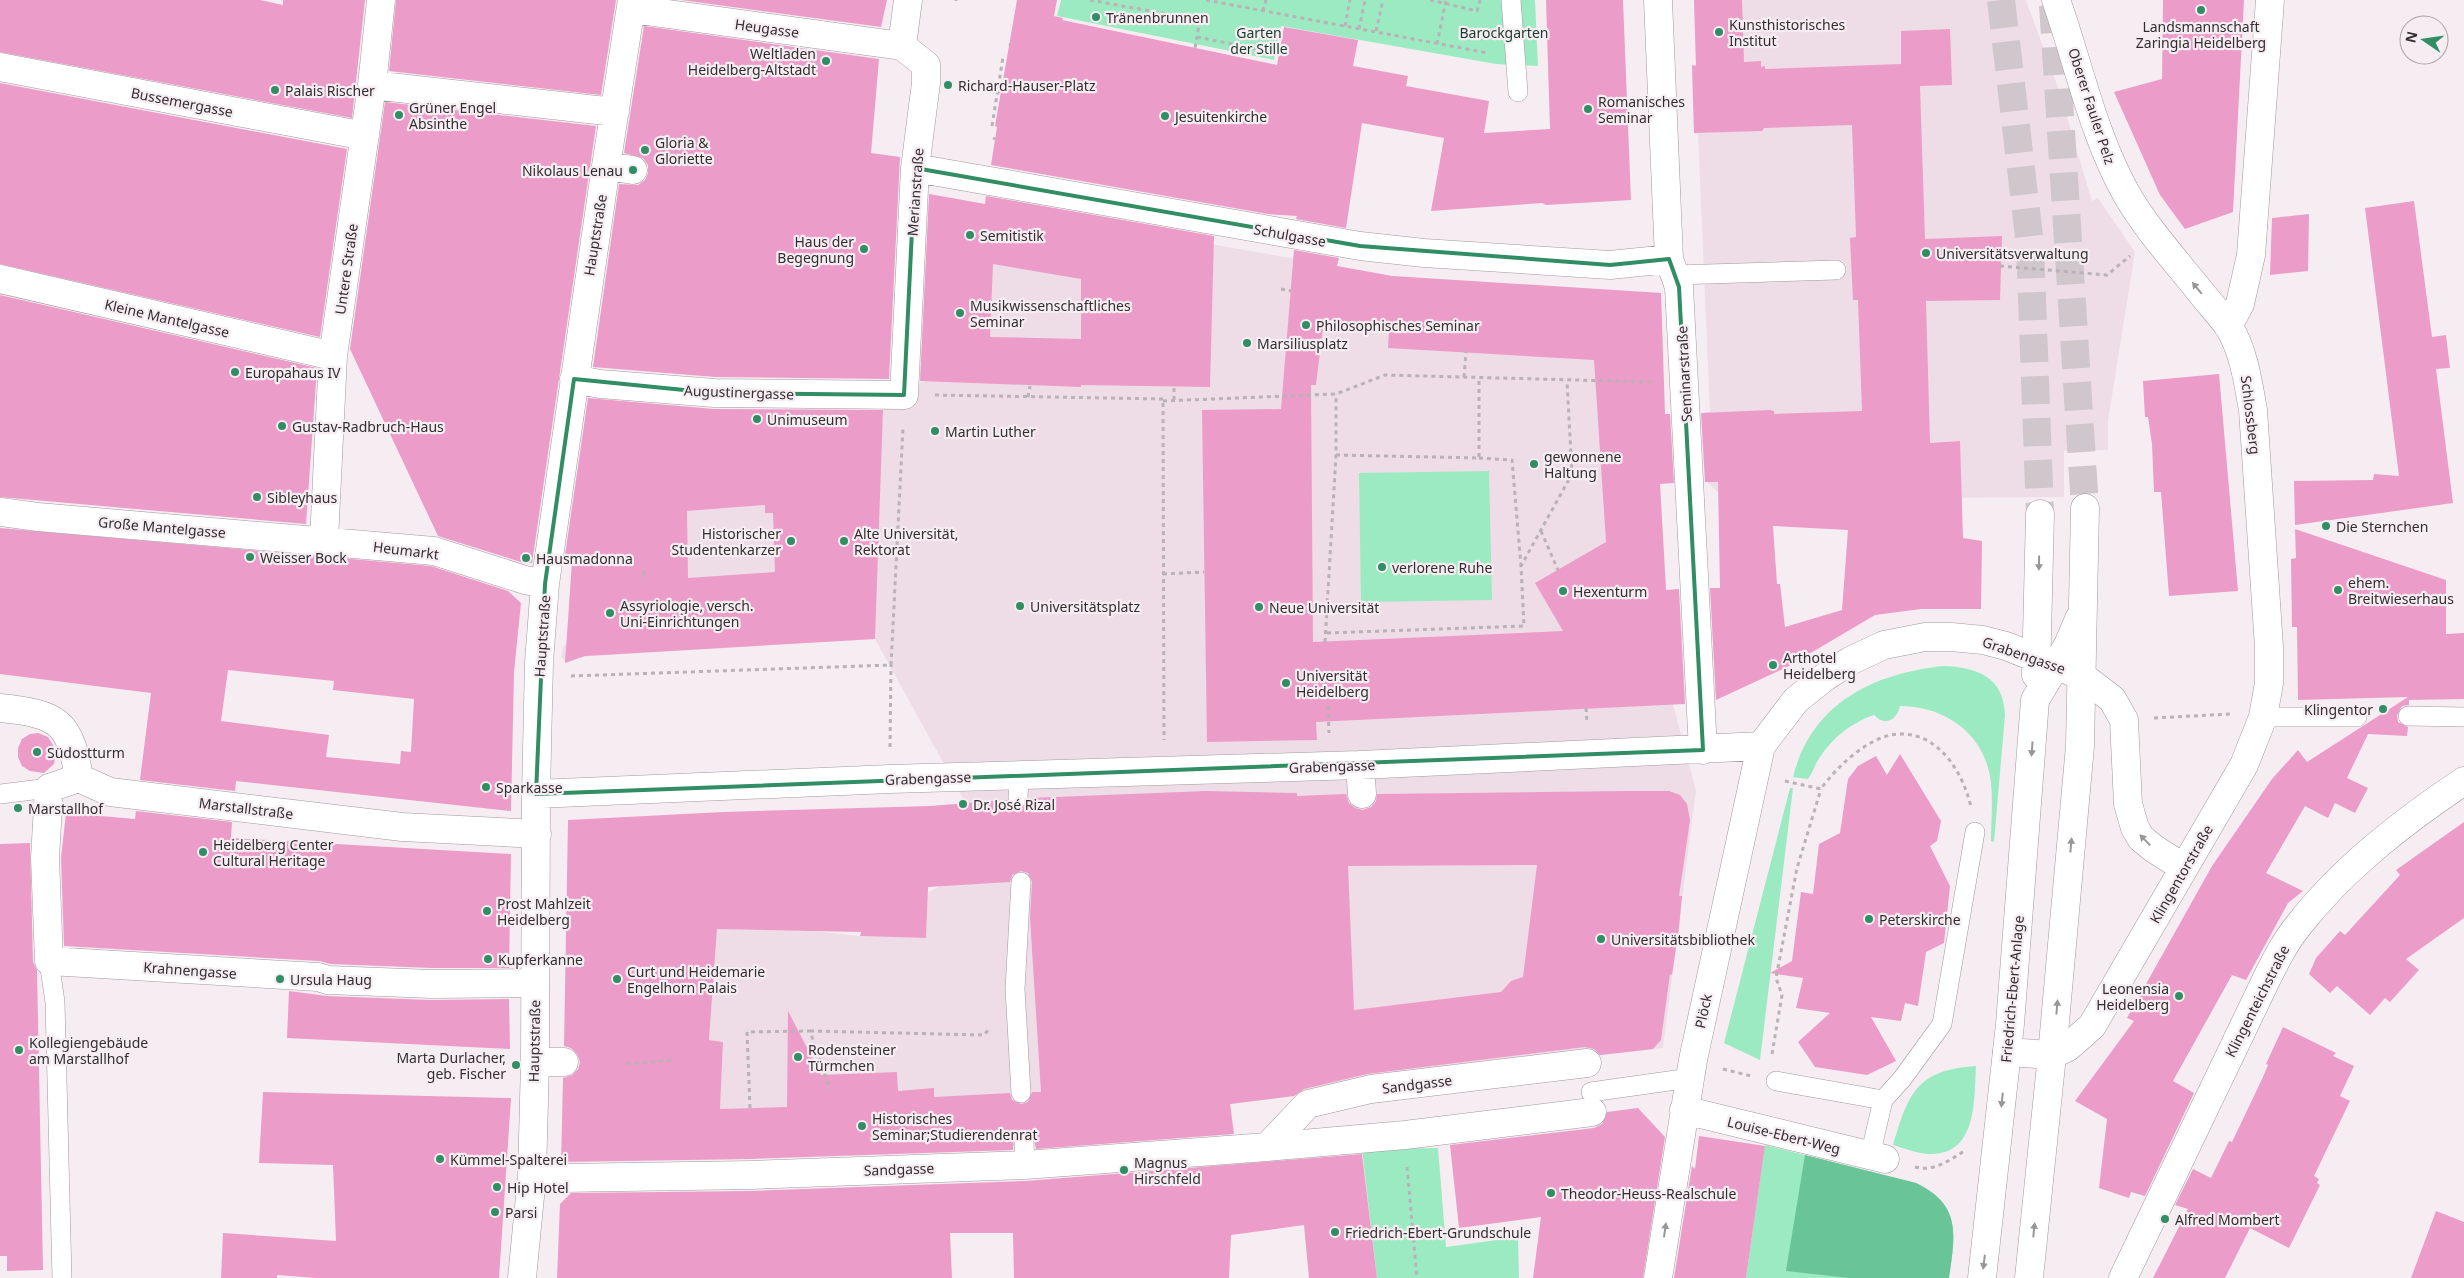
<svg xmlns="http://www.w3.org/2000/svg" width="2464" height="1278" font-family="'Noto Sans',sans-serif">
	<rect width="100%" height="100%" fill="#f6edf2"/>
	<path fill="#eedde6" d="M1694 0H2026L2060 93 2092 201 2098 198 2135 252 2108 421V450L2064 451V497L1928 498 1718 492 1707 482 1704 413 1710 412 1698 134H1694L1692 65H1696Z
		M933 195 1392 276 1661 293 1663 364 1655 401 1673 704 1696 790 1663 1048 1323 1089 1309 1094 1231 1104 1232 1116 1045 1141 901 1148 720 1109 723 1042 709 1040 717 929 813 931 860 936 926 938 927 893 949 881 966 804 875 639 577 657 576 659 567 662 561 657 563 647 687 511 743 507 813 414 883 417V395L925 381Z"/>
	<path fill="#9ceac1" d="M1061 0H1535L1538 66 1496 64 1281 26 1274 60 1057 16Z
		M1489 471 1492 600 1361 602 1359 473Z
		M1943 666C1977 667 2004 677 2005 715L1994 842 1991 841C1991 822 1993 802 1991 783 1986 735 1946 706 1900 706 1897 720 1885 727 1874 715 1850 723 1830 740 1817 762 1814 767 1812 774 1808 779L1793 777C1812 703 1872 674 1943 666Z
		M1790 788H1793L1760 1060 1724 1043Z
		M1976 1066C1974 1098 1978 1155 1930 1154 1918 1154 1904 1148 1893 1145 1909 1092 1917 1070 1976 1066Z
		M1765 1145 1916 1183C1962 1205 1955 1235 1949 1278H1746Z
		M1438 1148 1446 1247 1518 1237 1519 1278H1377L1362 1149Z"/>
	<path fill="#69c497" d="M1805 1155 1916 1183C1962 1205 1955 1235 1949 1278H1849L1786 1271Z"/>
	<path fill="#ec9cc9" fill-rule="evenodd" d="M0 0H260L283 5V0H365L352 118 0 52Z
		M396 0H616L601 95 389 71Z
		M681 0H887L881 27Z
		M1017 0H1057L1054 16 1063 18 1062 20 1277 65 1284 27 1358 40 1353 66 1408 76 1406 86 1489 101 1484 133 1550 129 1546 0H1623L1631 200 1546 205 1542 203 1431 211 1444 138 1362 123 1346 228 1296 219 1297 216 1268 214 991 165 997 127 995 126Z
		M1694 0H1742L1744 62 1761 61V67L1765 66V69L1901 64V31L1950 29 1952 85 1920 86 1925 239 2002 236 2000 300 1926 301 1930 443 1960 441 1963 538 1982 541 1981 609H1921L1875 615 1787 667 1716 700 1710 588H1720L1718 482H1705L1701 413 1770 410 1774 411V414L1862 411 1858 300H1853L1850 238 1856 237 1852 125 1764 128 1762 131 1694 133 1692 65 1696 66ZM1773 526 1848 530 1842 610 1785 627 1780 584H1777Z
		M2163 0H2244L2233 212 2185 229 2160 195 2114 92 2162 79Z
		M644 26 879 59 871 153 900 157 889 379 715 377 593 367 619 184 638 185 645 180 648 173V165L643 158 624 153Z
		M0 83 347 149 320 337 0 264Z
		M385 102 596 126 532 563H524L438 536 350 349Z
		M929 194 985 204 986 196 1214 236 1210 387 1081 385V387L920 381ZM993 264 1081 279V339L990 337Z
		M2414 201 2432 337 2446 335 2450 368 2436 369 2453 503 2295 525 2294 481 2373 480 2374 474 2399 476 2365 208Z
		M2309 214 2308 271 2270 275 2272 218Z
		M1294 250 1339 258 1337 266 1392 276 1661 293 1665 414H1670L1674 483 1660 484 1666 590 1679 589 1685 704 1316 722 1317 740 1207 742 1202 410 1281 409ZM1324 319 1389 331 1388 348 1594 360 1606 542 1535 583 1563 631 1313 642 1311 385H1316Z
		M0 295 317 368 306 524 0 497Z
		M2219 374 2238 591 2169 596 2161 492H2154L2152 444 2148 417H2145L2143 381Z
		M588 398 714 409 883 410 875 639 585 656 565 663 572 562H564ZM765 505V513H773L775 572 688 578 687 511Z
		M0 528 431 566 508 591 521 603 514 672 511 811 236 781 235 791 140 780 151 693 0 674ZM228 670 334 681 333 690 414 699 411 752 401 751 400 764 326 757 329 735 221 721Z
		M2295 529 2446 580V634L2464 633V699L2409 700V705L2402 706 2397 715 2398 722 2408 727 2407 736 2368 734 2347 778 2368 788 2355 813 2335 803 2328 818 2305 806 2266 873 2303 891 2288 903 2246 980 2232 975 2173 1081 2194 1093 2145 1196 2131 1192 2129 1198 2099 1188 2107 1119 2075 1101 2134 1021 2127 1018 2212 866 2272 779 2298 750 2307 762 2408 697 2298 700 2297 627H2292L2291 559 2296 558Z
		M38 733 48 737 56 750 54 764 44 773 30 771 22 766 18 757V748L22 739 30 734Z
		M1900 754 1941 821 1937 841 1930 846 1950 886 1944 943 1926 952 1918 1006 1905 1003 1901 1021 1871 1017 1896 1061 1867 1075 1815 1067 1798 1042 1830 1013 1796 1008 1803 978 1770 973 1792 961 1801 892 1813 894 1819 844 1840 833 1848 779 1858 766 1876 756 1887 775Z
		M1206 791 1297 793V796L1346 794 1349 803 1355 808 1363 810 1371 807 1376 801 1377 794 1624 791H1669L1680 795 1687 804 1690 820 1679 896H1682L1679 928 1672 975 1670 974 1661 1040 1653 1049 1600 1055 1594 1049 1585 1047 1367 1074 1304 1089 1294 1096 1230 1104 1234 1134 1036 1149 1033 1136 1024 1131 1014 1136 1013 1150 751 1159 561 1162 563 1078 572 1075 578 1069 580 1062 577 1054 571 1048 564 1046 568 820 723 812 930 806 1007 800 1012 807 1018 809 1027 804 1029 798ZM1537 865 1523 977 1511 981 1501 992 1354 1010 1348 866ZM1021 871 1028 873 1032 882 1030 918 1041 1092H1032L1028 1102 1021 1104 1012 1100 1010 1093 934 1097V1088L898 1091 897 1072 821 1075 788 1011 787 1107 720 1109 723 1042 709 1040 717 929 861 932 860 936 926 938 928 887 1010 882 1012 875Z
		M136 811 232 822 231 838 511 854 509 968H432L331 964 319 961 64 946 61 858 66 813 135 819Z
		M2464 822V918L2406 959 2419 970 2390 1002 2385 998 2370 1015 2337 986 2330 993 2309 974 2316 958 2340 931 2345 935 2400 875 2396 870Z
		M30 843 33 962 37 970 43 1270 7 1271V1256H0V844Z
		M289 991 327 996 431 1000 509 999 510 1049 287 1038Z
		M2283 1027 2336 1053 2333 1056 2354 1066 2340 1096 2350 1101 2314 1176 2319 1179 2317 1183 2320 1185 2289 1248 2250 1228 2225 1278H2153L2188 1209 2175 1205 2193 1169 2211 1178 2229 1141 2232 1142 2263 1077 2268 1065 2266 1064Z
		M263 1092 511 1098 499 1278H316L277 1275V1278H221L223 1233 336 1241 333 1165 259 1163Z
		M1638 1108 1665 1137 1643 1278H1533L1541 1217 1459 1228 1450 1145 1594 1128 1602 1124 1607 1112Z
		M1699 1136 1765 1146 1746 1278H1674L1692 1166 1695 1169Z
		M1362 1154 1377 1278H1309L1304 1225 1231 1235 1229 1278H1014L1013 1233H950L952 1278H557L560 1204 571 1193 751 1191 1026 1181Z
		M2436 1211 2464 1222V1278H2411Z"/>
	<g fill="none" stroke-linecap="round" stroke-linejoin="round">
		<path stroke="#cfc7cb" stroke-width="28" stroke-dasharray="28 14" stroke-linecap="butt" d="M2001 0 2030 245 2040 514"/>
		<path stroke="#cfc7cb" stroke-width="28" stroke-dasharray="28 14" stroke-linecap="butt" d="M2053 5 2085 508"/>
		<g stroke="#a0989c" stroke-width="20">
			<path id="lane" d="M1511 0 1518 92
				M1676 275 1836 270
				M2408 716 2464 717
				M2263 717H2357
				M0 794 49 788
				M1018 798 1019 775
				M1021 882 1015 989 1021 1093
				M49 961 55 1002 62 1278
				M1776 1081 1883 1100
				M1591 1092 1690 1078
				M1024 1142 1025 1165
				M1870 1156 1883 1100 1902 1079 1942 1024 1975 832"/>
		</g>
		<g stroke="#a0989c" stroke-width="29">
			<path id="street" d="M1658 0 1669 259 1679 287 1703 750
				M631 9 902 46
				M0 67 365 136
				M372 85 615 112
				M606 166 633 170
				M915 168 1360 246 1424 253 1610 265 1669 259
				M0 279 333 356
				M2228 326 2240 304 2251 255 2270 0
				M574 379 600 384 714 393 904 395 915 168 926 83V65L902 46 908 0
				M0 512 38 517 434 551 525 580 545 584
				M324 540 333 356 372 85 381 0
				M2036 675 2040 514
				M0 708C57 714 70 720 79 778L110 792 402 827 537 834
				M1360 765 1362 794
				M79 778 49 788 45 858 49 961 318 977 328 980 432 984 535 983
				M536 794 890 779 1360 765 1761 746
				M2007 1052 2052 1055 2068 1047 2092 1026 2244 765 2263 717 2269 683V647L2253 410C2248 382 2244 352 2229 327 2221 316 2211 305 2203 295 2177 262 2148 231 2127 195 2093 135 2079 65 2056 0
				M535 1062H564
				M1587 1063 1371 1089 1308 1104 1267 1147 1405 1135 1592 1112
				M1684 1110 1885 1159
				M532 1176 561 1178 751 1175 1025 1165 1267 1147
				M522 1278 532 1176 535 1062 536 794 539 662 545 584 606 166 632 0
				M1658 1278 1693 1060 1761 746 1796 700 1825 677 1850 661 1884 645 1925 637H1951L1983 640 2006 646 2082 676 2112 699 2124 720 2128 804 2135 828 2141 838 2153 848 2184 868"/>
		</g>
		<g stroke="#a0989c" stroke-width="29">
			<path id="secondary" d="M1982 1278 2010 1024 2035 700 2068 645 2079 619
				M2029 1278 2052 1055 2080 746 2085 508
				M2123 1278 2267 978C2276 960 2285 942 2298 926 2343 868 2404 821 2464 781"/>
		</g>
		<path stroke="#b9b2b6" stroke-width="3" stroke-dasharray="4 4" stroke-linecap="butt" d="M1090 0 1200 20 1195 48
			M1206 0 1488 53
			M1430 0 1477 11 1480 0
			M956 1V0
			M1263 11 1266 0
			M1345 26 1350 0
			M1359 29 1365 0
			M1376 31 1383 0
			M1197 37 1277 53
			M1009 44 1011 45
			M1437 44 1446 0
			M990 90 1000 92
			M992 126 1003 57
			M993 138 995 139
			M2000 266 2107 275 2130 256
			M1281 289 1291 291
			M1464 377 1466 351
			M935 395 1163 399 1164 740
			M1028 397 1030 386
			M1174 400V386
			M1163 401 1336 394 1385 375 1653 382
			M1336 455 1479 458V377
			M1479 458 1512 460 1521 566
			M1541 531 1558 570
			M644 571 645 580
			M1163 574 1204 572
			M1327 633 1524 626 1521 566 1572 474 1567 381
			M1325 642 1336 455V394
			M571 676 891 665 903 427
			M1328 706 1329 733
			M1586 708 1587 723
			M2154 718 2230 714
			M890 747 891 665
			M1785 781 1821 789C1836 767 1872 733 1901 734 1940 734 1963 773 1971 807
			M1673 935 1687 937
			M810 1031 984 1035 989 1029
			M1772 1054 1782 995 1776 978 1797 868 1821 789
			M627 1064 675 1060
			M1723 1069 1751 1076
			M750 1108 747 1032 810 1031 830 1089
			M1407 1167 1417 1278
			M1915 1167C1933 1172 1949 1161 1964 1151"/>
		<use href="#lane" stroke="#fff" stroke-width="19"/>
		<use href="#street" stroke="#fff" stroke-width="28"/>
		<use href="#secondary" stroke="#fff" stroke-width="28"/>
	</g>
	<defs><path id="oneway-solid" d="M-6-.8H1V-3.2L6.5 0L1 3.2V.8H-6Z" transform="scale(1.25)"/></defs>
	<g fill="#989698">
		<use href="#oneway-solid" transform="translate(2197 288) rotate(-129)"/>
		<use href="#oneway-solid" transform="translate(2039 563) rotate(91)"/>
		<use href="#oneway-solid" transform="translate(2032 749) rotate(94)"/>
		<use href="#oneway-solid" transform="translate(2145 840) rotate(-134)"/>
		<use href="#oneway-solid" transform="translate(2071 845) rotate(-85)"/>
		<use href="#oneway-solid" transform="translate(2057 1007) rotate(-85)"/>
		<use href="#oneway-solid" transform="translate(2002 1100) rotate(96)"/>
		<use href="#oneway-solid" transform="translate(1665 1230) rotate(-82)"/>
		<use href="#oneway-solid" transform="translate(2034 1230) rotate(-84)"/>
		<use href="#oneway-solid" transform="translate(1984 1262) rotate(97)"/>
	</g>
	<path fill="none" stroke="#318d64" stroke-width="4" stroke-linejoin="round" d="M915 168 1360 246 1610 265 1669 259 1679 287 1703 750 536 794 545 584 574 379 714 393 904 395Z"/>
	<g fill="#318d64" stroke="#f6edf2" stroke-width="2">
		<circle cx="2201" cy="10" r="5"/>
		<circle cx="1096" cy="17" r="5"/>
		<circle cx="1719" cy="32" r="5"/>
		<circle cx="826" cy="61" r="5"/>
		<circle cx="948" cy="85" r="5"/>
		<circle cx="275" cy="90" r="5"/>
		<circle cx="1588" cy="109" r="5"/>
		<circle cx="399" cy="115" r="5"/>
		<circle cx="1165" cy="116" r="5"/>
		<circle cx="645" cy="150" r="5"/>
		<circle cx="633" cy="170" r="5"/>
		<circle cx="970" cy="235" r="5"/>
		<circle cx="864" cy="249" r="5"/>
		<circle cx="1926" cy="253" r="5"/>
		<circle cx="960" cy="313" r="5"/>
		<circle cx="1306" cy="325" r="5"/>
		<circle cx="1247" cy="343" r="5"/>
		<circle cx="235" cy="372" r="5"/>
		<circle cx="757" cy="419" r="5"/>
		<circle cx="282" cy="426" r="5"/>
		<circle cx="935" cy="431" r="5"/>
		<circle cx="1534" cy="464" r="5"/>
		<circle cx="257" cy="497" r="5"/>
		<circle cx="2326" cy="526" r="5"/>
		<circle cx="791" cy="541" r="5"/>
		<circle cx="844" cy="541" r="5"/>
		<circle cx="250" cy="557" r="5"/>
		<circle cx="526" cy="558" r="5"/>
		<circle cx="1382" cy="567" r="5"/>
		<circle cx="2338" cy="590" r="5"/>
		<circle cx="1563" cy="591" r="5"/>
		<circle cx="1020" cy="606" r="5"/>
		<circle cx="1259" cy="607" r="5"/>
		<circle cx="610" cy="613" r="5"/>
		<circle cx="1773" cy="665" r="5"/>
		<circle cx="1286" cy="683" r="5"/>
		<circle cx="2383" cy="709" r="5"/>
		<circle cx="37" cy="752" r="5"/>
		<circle cx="486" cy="787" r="5"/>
		<circle cx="963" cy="804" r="5"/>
		<circle cx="18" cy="808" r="5"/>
		<circle cx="203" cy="852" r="5"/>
		<circle cx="487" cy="911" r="5"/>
		<circle cx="1869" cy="919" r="5"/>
		<circle cx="1601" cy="939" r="5"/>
		<circle cx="488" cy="959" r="5"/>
		<circle cx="280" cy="979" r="5"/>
		<circle cx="617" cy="979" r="5"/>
		<circle cx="2179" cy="996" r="5"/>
		<circle cx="19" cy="1050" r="5"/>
		<circle cx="798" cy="1057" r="5"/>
		<circle cx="516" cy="1065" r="5"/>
		<circle cx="862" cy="1126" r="5"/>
		<circle cx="440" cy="1159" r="5"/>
		<circle cx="1124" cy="1170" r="5"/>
		<circle cx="497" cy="1187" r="5"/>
		<circle cx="1551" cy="1193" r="5"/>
		<circle cx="495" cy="1212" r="5"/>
		<circle cx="2165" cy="1219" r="5"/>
		<circle cx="1335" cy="1232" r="5"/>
	</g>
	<g text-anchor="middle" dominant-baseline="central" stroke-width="4.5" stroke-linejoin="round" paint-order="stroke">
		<g font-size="14" fill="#322e30" stroke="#f6edf2" text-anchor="start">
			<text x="1106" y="17">Tränenbrunnen</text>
			<text x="1729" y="24">Kunsthistorisches<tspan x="1729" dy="16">Institut</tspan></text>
			<text x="2201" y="26" text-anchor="middle">Landsmannschaft<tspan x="2201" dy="16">Zaringia Heidelberg</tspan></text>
			<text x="816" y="53" text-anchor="end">Weltladen<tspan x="816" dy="16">Heidelberg-Altstadt</tspan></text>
			<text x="958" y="85">Richard-Hauser-Platz</text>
			<text x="285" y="90">Palais Rischer</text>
			<text x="1598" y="101">Romanisches<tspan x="1598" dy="16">Seminar</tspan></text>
			<text x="409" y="107">Grüner Engel<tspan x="409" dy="16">Absinthe</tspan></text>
			<text x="1175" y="116">Jesuitenkirche</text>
			<text x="655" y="142">Gloria &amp;<tspan x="655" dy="16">Gloriette</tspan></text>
			<text x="623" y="170" text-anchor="end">Nikolaus Lenau</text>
			<text x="980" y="235">Semitistik</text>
			<text x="854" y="241" text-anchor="end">Haus der<tspan x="854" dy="16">Begegnung</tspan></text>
			<text x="1936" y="253">Universitätsverwaltung</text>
			<text x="970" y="305">Musikwissenschaftliches<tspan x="970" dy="16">Seminar</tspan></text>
			<text x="1316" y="325">Philosophisches Seminar</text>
			<text x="1257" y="343">Marsiliusplatz</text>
			<text x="245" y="372">Europahaus IV</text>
			<text x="767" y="419">Unimuseum</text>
			<text x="292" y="426">Gustav-Radbruch-Haus</text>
			<text x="945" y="431">Martin Luther</text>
			<text x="1544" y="456">gewonnene<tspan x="1544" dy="16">Haltung</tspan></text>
			<text x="267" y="497">Sibleyhaus</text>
			<text x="2336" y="526">Die Sternchen</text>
			<text x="781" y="533" text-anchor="end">Historischer<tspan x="781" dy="16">Studentenkarzer</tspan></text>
			<text x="854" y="533">Alte Universität,<tspan x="854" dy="16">Rektorat</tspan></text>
			<text x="260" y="557">Weisser Bock</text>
			<text x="536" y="558">Hausmadonna</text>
			<text x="1392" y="567">verlorene Ruhe</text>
			<text x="2348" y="582">ehem.<tspan x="2348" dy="16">Breitwieserhaus</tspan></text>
			<text x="1573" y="591">Hexenturm</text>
			<text x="620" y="605">Assyriologie, versch.<tspan x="620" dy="16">Uni-Einrichtungen</tspan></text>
			<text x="1030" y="606">Universitätsplatz</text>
			<text x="1269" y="607">Neue Universität</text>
			<text x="1783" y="657">Arthotel<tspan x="1783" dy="16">Heidelberg</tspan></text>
			<text x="1296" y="675">Universität<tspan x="1296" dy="16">Heidelberg</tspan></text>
			<text x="2373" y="709" text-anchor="end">Klingentor</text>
			<text x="47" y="752">Südostturm</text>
			<text x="496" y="787">Sparkasse</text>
			<text x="973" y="804">Dr. José Rizal</text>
			<text x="28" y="808">Marstallhof</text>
			<text x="213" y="844">Heidelberg Center<tspan x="213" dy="16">Cultural Heritage</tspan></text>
			<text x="497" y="903">Prost Mahlzeit<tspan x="497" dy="16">Heidelberg</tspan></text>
			<text x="1879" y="919">Peterskirche</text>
			<text x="1611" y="939">Universitätsbibliothek</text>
			<text x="498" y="959">Kupferkanne</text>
			<text x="627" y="971">Curt und Heidemarie<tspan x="627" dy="16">Engelhorn Palais</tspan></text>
			<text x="290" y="979">Ursula Haug</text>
			<text x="2169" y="988" text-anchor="end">Leonensia<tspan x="2169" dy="16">Heidelberg</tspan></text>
			<text x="29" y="1042">Kollegiengebäude<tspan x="29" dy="16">am Marstallhof</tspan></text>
			<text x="808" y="1049">Rodensteiner<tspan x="808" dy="16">Türmchen</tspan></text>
			<text x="506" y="1057" text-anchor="end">Marta Durlacher,<tspan x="506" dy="16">geb. Fischer</tspan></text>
			<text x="872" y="1118">Historisches<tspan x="872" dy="16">Seminar;Studierendenrat</tspan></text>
			<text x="450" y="1159">Kümmel-Spalterei</text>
			<text x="1134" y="1162">Magnus<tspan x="1134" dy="16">Hirschfeld</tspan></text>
			<text x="507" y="1187">Hip Hotel</text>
			<text x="1561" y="1193">Theodor-Heuss-Realschule</text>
			<text x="505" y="1212">Parsi</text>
			<text x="2175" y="1219">Alfred Mombert</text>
			<text x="1345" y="1232">Friedrich-Ebert-Grundschule</text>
		</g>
		<g font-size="14" fill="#322e30" stroke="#f6edf2">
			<text transform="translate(767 28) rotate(8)">Heugasse</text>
			<text transform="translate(182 102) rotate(11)">Bussemergasse</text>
			<text transform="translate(2092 106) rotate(72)">Oberer Fauler Pelz</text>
			<text transform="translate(915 192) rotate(-86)">Merianstraße</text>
			<text transform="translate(595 235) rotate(-81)">Hauptstraße</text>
			<text transform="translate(1290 235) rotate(10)">Schulgasse</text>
			<text transform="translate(346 269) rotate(-82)">Untere Straße</text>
			<text transform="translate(167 318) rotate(13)">Kleine Mantelgasse</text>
			<text transform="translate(1684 374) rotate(-93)">Seminarstraße</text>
			<text transform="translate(739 392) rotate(2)">Augustinergasse</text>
			<text transform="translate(2251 415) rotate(83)">Schlossberg</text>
			<text transform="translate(162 527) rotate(5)">Große Mantelgasse</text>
			<text transform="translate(406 550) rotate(7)">Heumarkt</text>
			<text transform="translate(542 636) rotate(-86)">Hauptstraße</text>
			<text transform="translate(2024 655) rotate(19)">Grabengasse</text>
			<text transform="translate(1332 766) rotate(-2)">Grabengasse</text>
			<text transform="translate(928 778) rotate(-2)">Grabengasse</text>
			<text transform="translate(246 808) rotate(7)">Marstallstraße</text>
			<text transform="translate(2181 874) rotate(-60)">Klingentorstraße</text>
			<text transform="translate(190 970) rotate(4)">Krahnengasse</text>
			<text transform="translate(2012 989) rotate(-85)">Friedrich-Ebert-Anlage</text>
			<text transform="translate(2257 1001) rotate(-63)">Klingenteichstraße</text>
			<text transform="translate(1703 1011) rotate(-78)">Plöck</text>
			<text transform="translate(534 1041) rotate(-89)">Hauptstraße</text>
			<text transform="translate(1417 1084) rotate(-7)">Sandgasse</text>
			<text transform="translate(1784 1135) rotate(14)">Louise-Ebert-Weg</text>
			<text transform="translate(899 1169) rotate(-2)">Sandgasse</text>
		</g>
		<g font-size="14" fill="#153d2a" stroke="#f6edf2">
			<text x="1259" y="32">Garten<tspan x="1259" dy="16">der Stille</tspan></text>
			<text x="1504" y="32">Barockgarten</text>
		</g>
	</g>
	<g transform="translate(2424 40) rotate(283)"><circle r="24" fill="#f6edf2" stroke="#a8a1a4"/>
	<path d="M0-4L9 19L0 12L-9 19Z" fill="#318d64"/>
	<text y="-8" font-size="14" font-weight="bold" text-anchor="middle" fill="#322e30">N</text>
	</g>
</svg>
